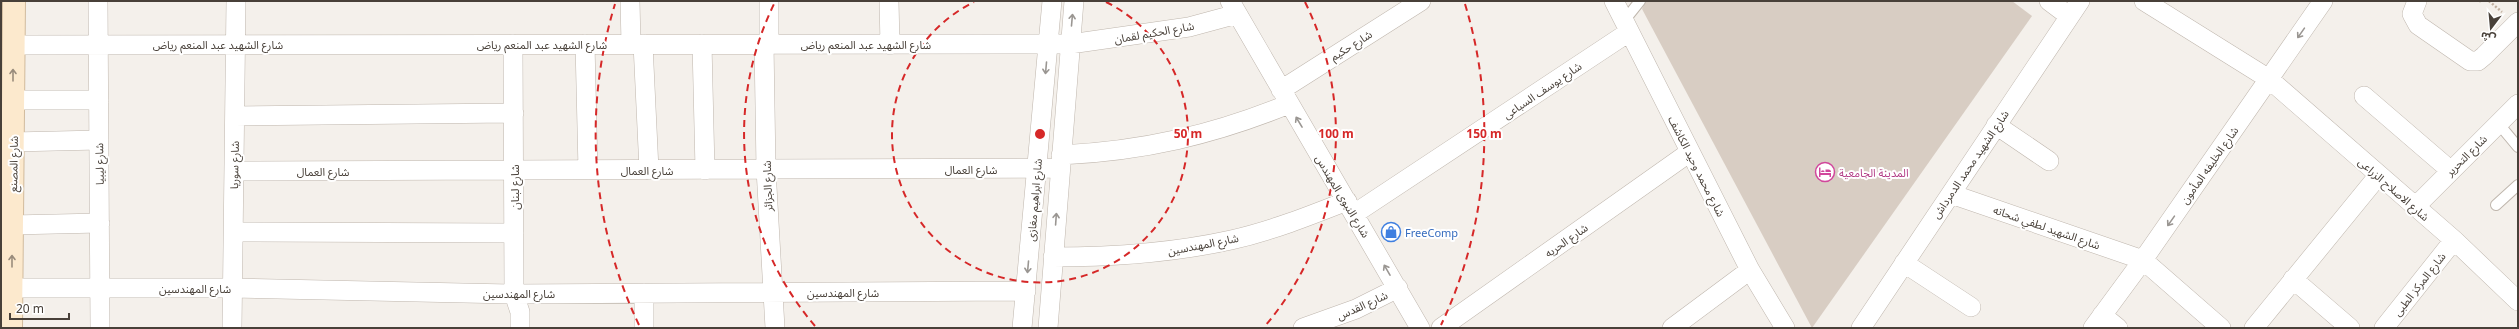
<svg xmlns="http://www.w3.org/2000/svg" width="2519" height="329" font-family="'Noto Sans','Noto Sans Arabic',sans-serif">
	<rect width="100%" height="100%" fill="#f4f0eb"/>
	<path fill="#d8cdc3" d="M1646 1H2012L2032 16 1812 328 1642 9Z"/>
	<g fill="none" stroke-linecap="round" stroke-linejoin="round">
		<g stroke="#bfb6ad" stroke-width="12">
			<path id="lane" d="M1624 21 1640 1
				M2498 123 2518 147
				M2496 205 2518 185"/>
		</g>
		<g stroke="#bfb6ad" stroke-width="20">
			<path id="street" d="M98 1 100 328
				M630 1 631 44
				M769 1V44
				M889 1 890 45
				M1230 1 1420 328
				M1614 1 1750 270 1785 328
				M2049 1 2069 16
				M2144 1 2269 79 2454 240 2518 301
				M2417 1 2412 14 2418 25 2470 61H2478L2484 56 2518 22
				M513 44 514 294 520 312V328
				M585 44 588 170
				M643 44 649 170
				M702 44 705 170
				M764 44 766 169 775 328
				M14 45 1070 44 1189 27 1237 14
				M1281 90 1421 1
				M2364 96 2450 170
				M13 100H99
				M235 116 514 113
				M1996 125 2049 161
				M13 142 99 140
				M1061 155C1143 151 1213 135 1289 104
				M234 171 1060 168
				M1951 194 2143 260 2221 328
				M2415 207 2518 104
				M1354 214 1629 32
				M12 225 100 223
				M234 232 514 233
				M1053 257C1113 257 1172 253 1231 240 1271 231 1309 216 1347 201
				M1904 263 1971 307
				M2293 279 2350 328
				M12 288H233L514 294 1026 291
				M2102 315 2118 328
				M232 328 236 1
				M644 328V293
				M1022 328 1052 1
				M1048 328 1074 1
				M1303 328 1356 309 1398 288
				M1441 328 1690 152
				M1672 328 1750 270
				M1861 328 2080 1
				M2093 328 2143 260 2323 1
				M2254 328 2378 176
				M2384 328 2454 240"/>
		</g>
		<g stroke="#d1bb9d" stroke-width="24">
			<path id="secondary" d="M11 328 14 1"/>
		</g>
		<path stroke="#c0af9f" stroke-width="2.5" stroke-dasharray="2 2" stroke-linecap="butt" d="M2479 1H2483
			M2489 1 2502 12"/>
		<use href="#lane" stroke="#fff" stroke-width="10"/>
		<use href="#street" stroke="#fff" stroke-width="19"/>
		<use href="#secondary" stroke="#fce9cd" stroke-width="22"/>
	</g>
	<defs><path id="oneway-shaft" d="M-6 0H5M1.5-3L5.5 0L1.5 3" fill="none" stroke-width="1.6" stroke-linecap="round" stroke-linejoin="round"/></defs>
	<g stroke="#9a9692">
		<use href="#oneway-shaft" transform="translate(1072 20) rotate(-85)"/>
		<use href="#oneway-shaft" transform="translate(2301 33) rotate(125)"/>
		<use href="#oneway-shaft" transform="translate(1046 68) rotate(95)"/>
		<use href="#oneway-shaft" transform="translate(1299 122) rotate(-121)"/>
		<use href="#oneway-shaft" transform="translate(1056 219) rotate(-86)"/>
		<use href="#oneway-shaft" transform="translate(2171 221) rotate(125)"/>
		<use href="#oneway-shaft" transform="translate(1028 267) rotate(95)"/>
		<use href="#oneway-shaft" transform="translate(1387 270) rotate(-120)"/>
	</g>
	<g stroke="#998c7c">
		<use href="#oneway-shaft" transform="translate(13 75) rotate(-90)"/>
		<use href="#oneway-shaft" transform="translate(12 261) rotate(-90)"/>
	</g>
	<g fill="none" stroke="#d62828" stroke-width="2" stroke-dasharray="7 5">
		<path d="M1106 2A148 148 0 1 1 974 2"/>
		<path d="M815 326A296 296 0 0 1 775 2M1305 2A296 296 0 0 1 1265 326"/>
		<path d="M639 325A444 444 0 0 1 615 4M1465 4A444 444 0 0 1 1441 325"/>
	</g>
	<defs>
		<g id="hotel-ring" transform="scale(1)"><circle r="9.5" fill="#fff" stroke="#d1479c" stroke-width="1.5"/><path d="M-6-4.5h1.5V1H6V5H4.5V3h-9V5H-6ZM-4 0a1.8 1.8 0 1 1 3.6 0ZM.5 0V-2.5h3Q6-2.5 6 0Z" fill="#d1479c"/></g>
		<g id="shop-ring" transform="scale(1)"><circle r="9.5" fill="#fff" stroke="#3f7fe0" stroke-width="1.5"/><path d="M-5-2.5h2.3a2.7 3.5 0 0 1 5.4 0H5L5.5 6h-11ZM-1.5-2.5h3a1.5 2.3 0 0 0-3 0Z" fill="#3f7fe0"/></g>
	</defs>
	<g fill-rule="evenodd">
		<use href="#hotel-ring" x="1825" y="172"/>
		<use href="#shop-ring" x="1391" y="232"/>
	</g>
	<g text-anchor="middle" dominant-baseline="central" stroke-width="4" stroke-linejoin="round" paint-order="stroke">
		<g font-size="11" fill="#484039" stroke="#fff">
			<text transform="translate(1154 32) rotate(-10)">شارع الحكيم لقمان</text>
			<text x="218" y="44">شارع الشهيد عبد المنعم رياض</text>
			<text x="542" y="44">شارع الشهيد عبد المنعم رياض</text>
			<text x="866" y="44">شارع الشهيد عبد المنعم رياض</text>
			<text transform="translate(1351 45) rotate(-32)">شارع حكيم</text>
			<text transform="translate(1542 90) rotate(-34)">شارع يوسف السباعى</text>
			<text transform="translate(2466 155) rotate(-45)">شارع التحرير</text>
			<text transform="translate(13 164) rotate(-89)">شارع المصنع</text>
			<text transform="translate(99 164) rotate(-91)">شارع ليبيا</text>
			<text transform="translate(1970 164) rotate(-56)">شارع الشهيد محمد الدمرداش</text>
			<text transform="translate(234 165) rotate(-89)">شارع سوريا</text>
			<text transform="translate(2209 165) rotate(-55)">شارع الخليفه المأمون</text>
			<text transform="translate(1697 166) rotate(63)">شارع محمد وحيد الكاشف</text>
			<text x="971" y="169">شارع العمال</text>
			<text x="647" y="170">شارع العمال</text>
			<text x="323" y="171">شارع العمال</text>
			<text transform="translate(767 186) rotate(-92)">شارع الجزائر</text>
			<text transform="translate(514 187) rotate(-90)">شارع لبنان</text>
			<text transform="translate(2394 189) rotate(41)">شارع الاصلاح الزراعى</text>
			<text transform="translate(1343 196) rotate(59)">شارع النبوى المهندس</text>
			<text transform="translate(1034 200) rotate(-85)">شارع ابراهيم مغازى</text>
			<text transform="translate(2047 227) rotate(19)">شارع الشهيد لطفي شحاته</text>
			<text transform="translate(1566 240) rotate(-35)">شارع الحريه</text>
			<text transform="translate(1203 244) rotate(-11)">شارع المهندسين</text>
			<text transform="translate(2419 284) rotate(-52)">شارع المركز الطبى</text>
			<text x="195" y="288">شارع المهندسين</text>
			<text x="843" y="292">شارع المهندسين</text>
			<text x="519" y="293">شارع المهندسين</text>
			<text transform="translate(1362 305) rotate(-24)">شارع القدس</text>
		</g>
		<g font-size="11" fill="#b23c85" stroke="#fff" text-anchor="start">
			<text x="1839" y="172">المدينة الجامعية</text>
		</g>
		<g font-size="11" fill="#366cbe" stroke="#fff" text-anchor="start">
			<text x="1405" y="232">FreeComp</text>
		</g>
	</g>
	<circle cx="1040" cy="134" r="6" fill="#d62828" stroke="#fff" stroke-width="2"/>
	<g font-size="12" text-anchor="middle" font-weight="bold" fill="#d62828" stroke="#fff" stroke-width="4" stroke-linejoin="round" paint-order="stroke">
		<text x="1188" y="138">50 m</text>
		<text x="1336" y="138">100 m</text>
		<text x="1484" y="138">150 m</text>
	</g>
	<rect width="2519" height="329" fill="none" stroke="#484039" stroke-width="4"/>
	<g transform="translate(2491 28) rotate(196)" stroke="#ffffff" stroke-width="3" paint-order="stroke">
	<path d="M0-3L7 15L0 10L-7 15Z" fill="#484039"/>
	<text y="-6" font-size="11" font-weight="bold" text-anchor="middle" fill="#484039">ش</text>
	</g>
	<path d="M10 313v6h59v-6" fill="none" stroke="#484039" stroke-width="2"/>
	<text x="16" y="313" font-size="12" fill="#484039" stroke="#ffffff" stroke-width="3" paint-order="stroke">20 m</text>
</svg>
